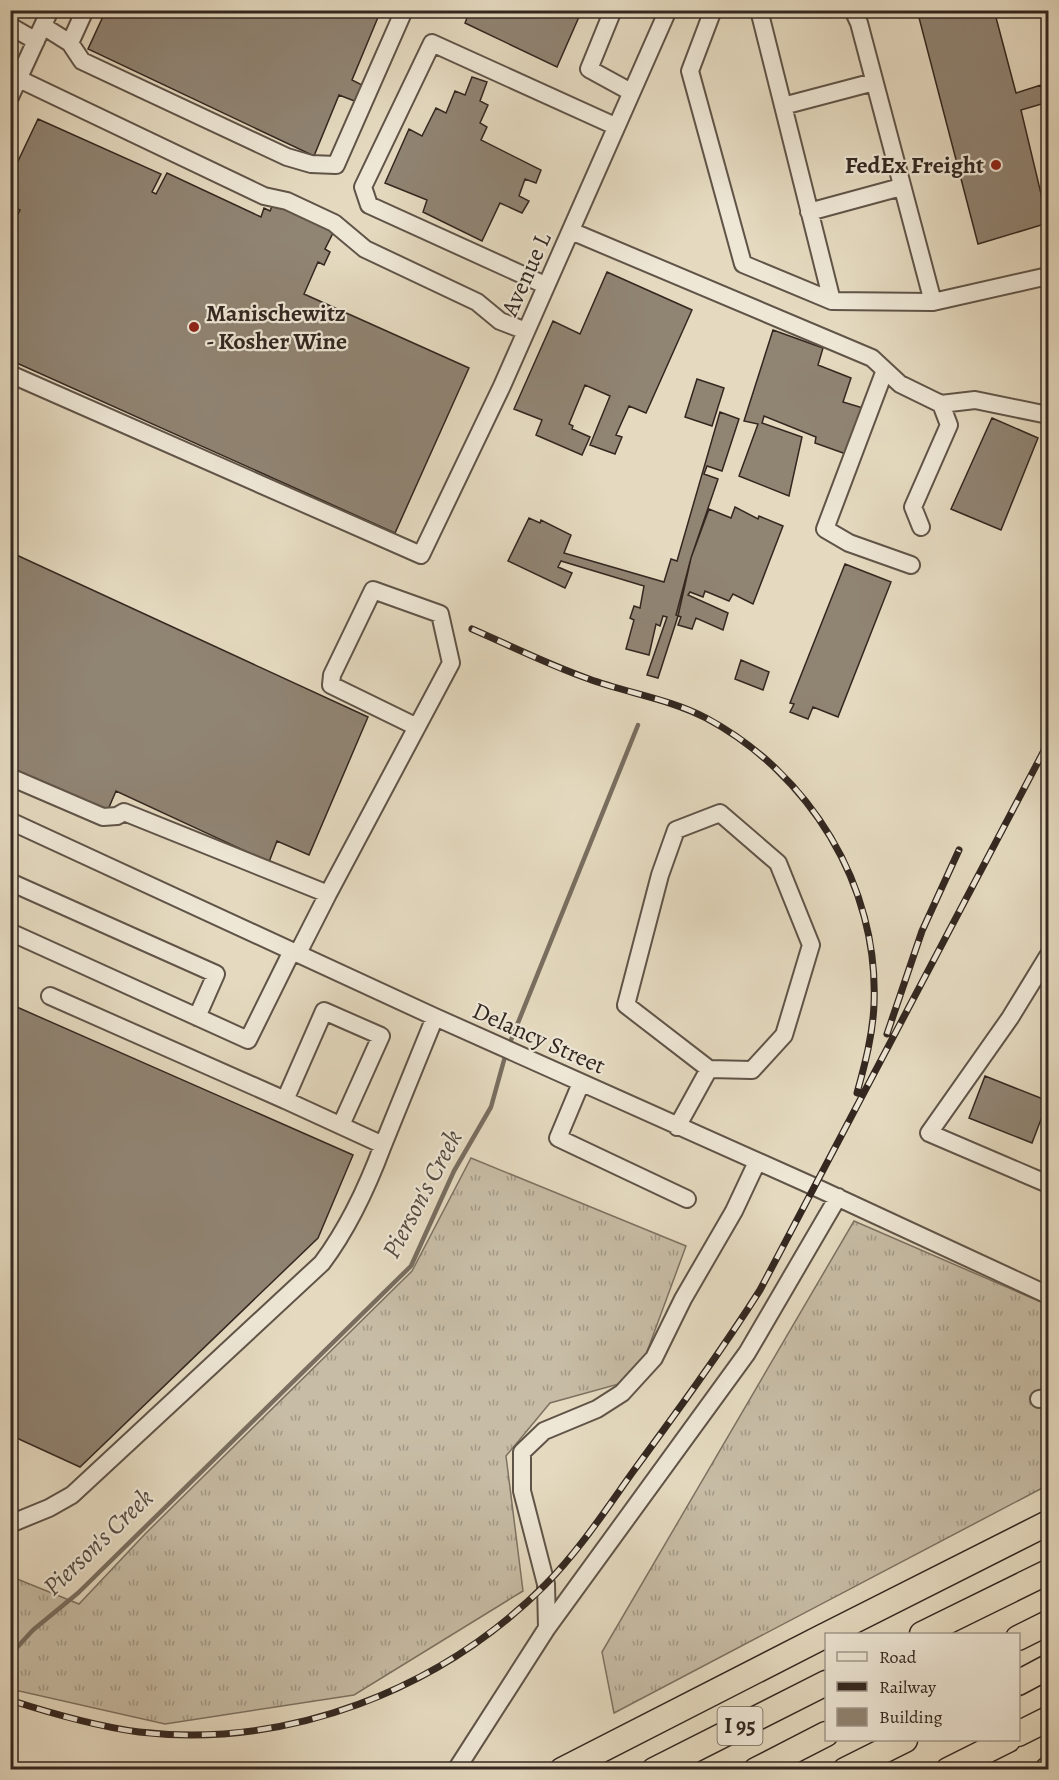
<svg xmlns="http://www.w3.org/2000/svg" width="1059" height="1780" font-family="Alegreya,serif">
	<defs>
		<pattern id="grass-tufts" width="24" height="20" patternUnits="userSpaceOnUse" patternTransform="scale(1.5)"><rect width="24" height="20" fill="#c7bca5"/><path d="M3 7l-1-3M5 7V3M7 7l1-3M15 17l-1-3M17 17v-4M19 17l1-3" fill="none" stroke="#a29986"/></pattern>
	</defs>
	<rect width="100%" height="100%" fill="#e5dac0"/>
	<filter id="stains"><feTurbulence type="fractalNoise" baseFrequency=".00333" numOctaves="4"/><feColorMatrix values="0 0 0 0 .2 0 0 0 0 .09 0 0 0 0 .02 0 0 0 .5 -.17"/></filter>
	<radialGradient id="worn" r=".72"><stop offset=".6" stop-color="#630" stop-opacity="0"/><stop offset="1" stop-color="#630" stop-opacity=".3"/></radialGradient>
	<path fill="url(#grass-tufts)" stroke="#7d7262" stroke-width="1.5" d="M471 1158 686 1246 637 1379 550 1403 506 1456 523 1591 354 1695 165 1724 10 1689V1576L79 1604 146 1533 412 1271Z
		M854 1221 1048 1305V1485L614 1713 602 1652Z"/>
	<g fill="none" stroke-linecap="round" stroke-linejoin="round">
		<path stroke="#796e60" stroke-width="4.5" d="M509 1045 638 725
			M10 1655 33 1630 78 1593 411 1266 454 1171 491 1107 506 1053"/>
	</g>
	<path fill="#908473" stroke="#332720" stroke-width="1.5" d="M106 10H381L352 80 364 86 357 102 339 95 314 156 88 49Z
		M470 10H582L557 67 465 23Z
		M917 10H994L1016 93 1041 85 1045 103 1021 110 1048 223 978 244Z
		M472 77 487 82 480 101 488 105 480 123 487 127 481 140 541 170 536 183 525 179 519 196 529 201 522 213 500 203 482 241 423 212 427 200 385 183 409 129 422 136 436 108 446 113 455 91 465 95Z
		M38 119 161 174 152 192 156 194 167 173 261 217 264 208 270 211 273 204 334 231 325 249 330 252 324 265 318 262 304 294 469 368 395 533 10 360V280L16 270 10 268V230L20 210 10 205V178Z
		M607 272 692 310 646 413 629 406 616 435 622 437 615 454 590 445 610 396 585 385 569 424 573 426 572 429 590 437 582 455 536 435 542 420 514 409 553 321 580 334Z
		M773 330 823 348 818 365 851 378 843 402 863 408 846 454 815 443 816 437 764 416 762 423 802 437 789 496 739 476 758 424 744 421Z
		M697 379 724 388 712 426 685 417Z
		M720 412 739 419 722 471 707 466 704 474 718 479 691 558 678 616 658 678 647 675 667 617 663 616 660 626 656 624 649 655 626 649 634 620 630 618 634 606 640 608 644 586 561 561 558 567 572 573 565 588 508 561 529 518 540 523 541 520 571 535 564 553 664 582 671 559 677 561Z
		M992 418 1038 438 1001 530 951 509Z
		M735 507 758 519 759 516 783 526 753 604 733 594 729 601 705 591 703 597 690 592 688 595 728 613 723 630 696 618 692 629 678 625 681 617 676 615 691 558 709 509 731 518Z
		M10 552 368 717 309 855 277 841 269 862 116 791 107 812 10 768Z
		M845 564 891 582 838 717 813 707 808 719 790 712 794 704 790 703Z
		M741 660 769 672 763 690 735 679Z
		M10 1004 353 1155 318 1238 80 1467 10 1435Z
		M985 1076 1048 1101 1032 1143 969 1118Z"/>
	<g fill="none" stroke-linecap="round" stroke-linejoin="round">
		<g stroke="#605448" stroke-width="20">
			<path id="minor" d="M613 10 589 69 631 92
				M713 10 690 71 743 264 832 301 759 10
				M853 10 859 23 933 302 1048 276
				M10 26 36 41
				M43 26 70 43 82 61 287 157 311 164 336 165 402 15
				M70 43 85 10
				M19 79 264 196 287 201 334 223 365 249 477 302 500 321 526 331
				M10 97 50 10
				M783 106 874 82
				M809 212 901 187
				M571 231 872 358 900 384 941 404 949 425 913 507 921 527
				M545 285 369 205 363 187 432 43 615 126
				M832 301 933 302
				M885 370 825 529 849 543 911 565
				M10 374 421 555 502 386 668 10
				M941 404 975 400 1048 415
				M10 777 103 817 117 816 124 812 328 894 451 663 440 614 373 590 332 675 331 685 417 727
				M10 821 435 1017 815 1187 1048 1295
				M10 882 216 974 197 1017
				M10 932 248 1040 292 951
				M298 953 328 894
				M1048 956 1010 1018 929 1133 1048 1184
				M50 996 285 1100
				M581 1083 558 1138 687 1199
				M341 1125 381 1036 324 1011 285 1100 383 1145 435 1017
				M677 1127 709 1069 752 1070 784 1035 811 945 778 863 720 813 676 830 660 875 626 1005 709 1069
				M1039 1399 1048 1398
				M10 1524 49 1508 72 1495 322 1263C349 1227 367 1188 383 1145
				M547 1628 546 1584 522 1491V1452L544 1431 597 1409 622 1393 654 1358 683 1299 734 1211 757 1162
				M456 1770 547 1628 747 1353 838 1197"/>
		</g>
		<g stroke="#332720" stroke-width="27">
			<path id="highway" d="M828 1634 1048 1523
				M922 1634 1048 1572
				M1018 1638 1048 1623
				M1018 1683 1048 1667
				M1018 1734 1048 1719
				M562 1770 826 1635
				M654 1770 826 1683
				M756 1770 826 1734
				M845 1770 905 1740
				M948 1770 1008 1740
				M1047 1770 1048 1769"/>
		</g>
		<use href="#minor" stroke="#eee7d6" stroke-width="16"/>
		<use href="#highway" stroke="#e5dac0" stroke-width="24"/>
		<g stroke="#332720" stroke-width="7">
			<path id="rail" d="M472 629C511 646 549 665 589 679 627 693 670 699 706 718 809 773 879 885 874 1004 873 1034 865 1064 857 1093
				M887 1034 922 931 959 850
				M10 1700C53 1714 95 1726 139 1732 288 1749 440 1690 545 1585 578 1552 605 1511 632 1473 676 1413 720 1353 760 1290L1048 743"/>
		</g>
		<use href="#rail" stroke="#eee7d6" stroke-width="4.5" stroke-dasharray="14" stroke-linecap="butt"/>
	</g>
	<g fill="#8f2418" stroke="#eee7d6" stroke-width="2">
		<circle cx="996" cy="165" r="6"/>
		<circle cx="194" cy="327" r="6"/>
	</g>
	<g text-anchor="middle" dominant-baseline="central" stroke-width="4.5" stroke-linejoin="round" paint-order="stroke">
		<rect fill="#eee7d6" stroke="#6b6157" stroke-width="1.5" x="717.5" y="1707" width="45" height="38" rx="4.5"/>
		<g font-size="22" font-weight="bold" fill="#332720">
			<text x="740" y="1726">I 95</text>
		</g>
		<g font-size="24" font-weight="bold" fill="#332720" stroke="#eee7d6" text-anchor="end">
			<text x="984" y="165">FedEx Freight</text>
			<text x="206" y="313" text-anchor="start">Manischewitz<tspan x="206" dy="28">- Kosher Wine</tspan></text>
		</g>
		<g font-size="24" fill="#332720" stroke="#eee7d6">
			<text transform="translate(526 274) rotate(-66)">Avenue L</text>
			<text transform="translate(539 1038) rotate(24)">Delancy Street</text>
		</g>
		<g font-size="26" font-style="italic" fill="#564a40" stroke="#eee7d6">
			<text transform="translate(422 1194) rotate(-62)">Pierson's Creek</text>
			<text transform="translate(98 1542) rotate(-44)">Pierson's Creek</text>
		</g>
	</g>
	<rect width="1059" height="1780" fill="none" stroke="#e5dac0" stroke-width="36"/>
	<rect x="12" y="12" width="1035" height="1756" fill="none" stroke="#332720" stroke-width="3"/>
	<rect x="18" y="18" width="1023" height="1744" fill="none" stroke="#332720" stroke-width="1.5"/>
	<rect x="825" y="1633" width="195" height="108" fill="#eee7d6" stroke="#a39a8d" stroke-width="1.5"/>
	<rect x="837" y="1652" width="30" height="9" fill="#eee7d6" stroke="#a39a8d" stroke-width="1.5"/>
	<text x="879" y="1663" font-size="18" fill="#332720">Road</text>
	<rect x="837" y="1682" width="30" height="9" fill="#332720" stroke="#a39a8d" stroke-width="1.5"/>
	<text x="879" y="1693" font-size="18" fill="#332720">Railway</text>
	<rect x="837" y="1708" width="30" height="18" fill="#908473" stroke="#a39a8d" stroke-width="1.5"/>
	<text x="879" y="1723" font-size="18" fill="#332720">Building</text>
	<rect width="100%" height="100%" filter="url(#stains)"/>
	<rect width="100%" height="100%" fill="url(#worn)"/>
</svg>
